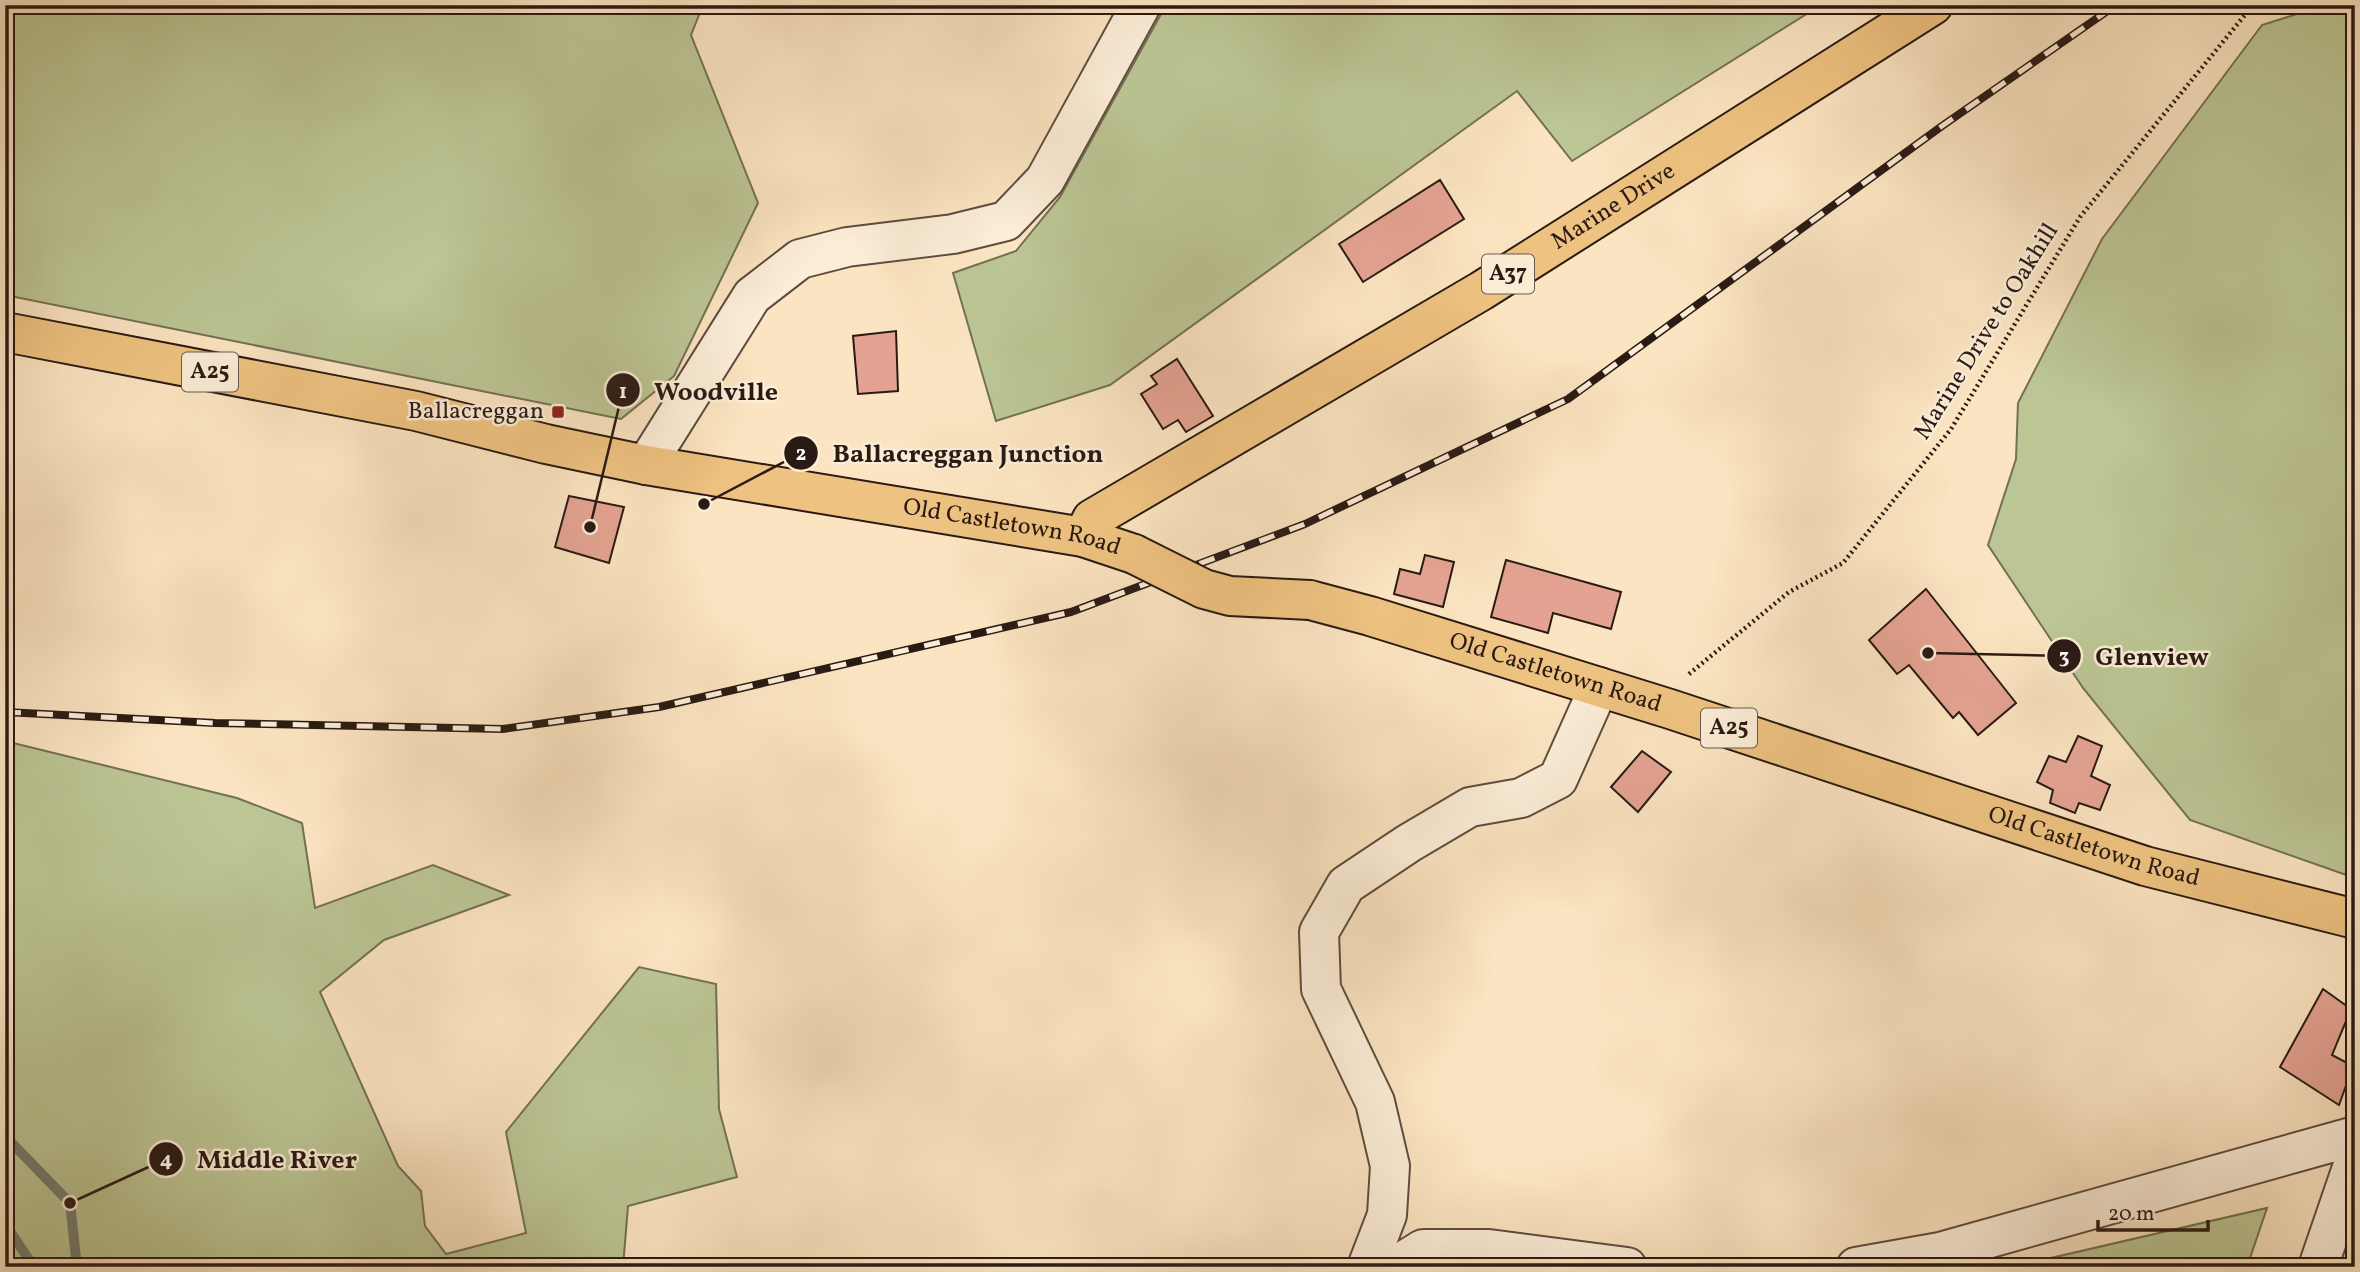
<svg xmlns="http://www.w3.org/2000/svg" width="2360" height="1272" font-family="Vollkorn,serif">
	<rect width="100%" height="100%" fill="#fbe4c1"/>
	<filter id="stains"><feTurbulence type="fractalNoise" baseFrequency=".00286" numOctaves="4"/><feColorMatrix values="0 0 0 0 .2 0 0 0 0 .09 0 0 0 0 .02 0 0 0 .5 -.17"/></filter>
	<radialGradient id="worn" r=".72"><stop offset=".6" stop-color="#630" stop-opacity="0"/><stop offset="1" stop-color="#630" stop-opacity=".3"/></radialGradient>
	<path fill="#bcc594" stroke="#737054" stroke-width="2" d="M5 5H703L691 35 758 203 674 376 621 419 5 295Z
		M1166 5H1821L1572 161 1517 91 1110 385 996 421 953 273 1016 251 1060 197Z
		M2326 5H2355V878L2190 820 2083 688 1988 545 2016 459 2018 403 2102 239 2262 25Z
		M5 741 237 798 302 823 315 908 433 865 509 895 384 940 320 992 398 1166 421 1191 425 1226 446 1254 526 1233 506 1132 639 967 716 984 719 1109 737 1177 628 1206 623 1267H5Z
		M2267 1208 2247 1267H2012Z"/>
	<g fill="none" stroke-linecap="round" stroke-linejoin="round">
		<path stroke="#717d70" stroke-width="10" d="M5 1136 70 1203 77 1267
			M5 1224 34 1267"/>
	</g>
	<path fill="#e4a392" stroke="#2a1a14" stroke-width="2" d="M1440 180 1464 219 1363 282 1339 244Z
		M896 331 898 391 858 394 853 336Z
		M1177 359 1213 416 1186 432 1178 420 1163 429 1141 394 1157 384 1151 376Z
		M569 496 624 507 609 563 555 547Z
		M1425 555 1454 562 1443 607 1394 594 1400 569 1420 574Z
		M1506 560 1621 592 1611 629 1553 613 1548 633 1491 617Z
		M1926 589 2016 703 1978 735 1959 712 1953 718 1909 665 1897 674 1869 640Z
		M2078 736 2102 746 2091 776 2110 785 2100 810 2079 803 2075 813 2050 803 2053 790 2037 782 2049 756 2066 762Z
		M1642 751 1671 772 1638 812 1611 787Z
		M2323 989 2351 1009 2332 1055 2353 1066 2339 1105 2280 1067Z"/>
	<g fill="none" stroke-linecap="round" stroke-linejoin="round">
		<g stroke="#5e4c3f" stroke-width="42">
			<path id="minor" d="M646 465 752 296 800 259 847 247 953 234 1006 221 1045 180 1141 5
				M1367 1267 1387 1215 1390 1166 1375 1102 1321 989 1319 932 1346 885 1409 843 1470 807 1521 798 1558 779 1599 687
				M1394 1267 1423 1249H1489L1627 1267
				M1856 1267 1940 1252 2355 1136
				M2318 1267 2355 1159"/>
		</g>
		<g stroke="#2a1a14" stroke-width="42">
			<g id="major">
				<path id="s1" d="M5 332 416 411 546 444 646 465 1083 537 1134 554"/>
				<path id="s2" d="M1083 537 1092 519 1481 291 1933 5"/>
				<path id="s3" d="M1310 600 1370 616 1670 709 2145 866 2355 919"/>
			</g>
		</g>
		<path stroke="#2a1a14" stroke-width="4.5" stroke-dasharray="2 3.5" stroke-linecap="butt" d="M1689 674 1789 592 1843 563 1951 429 2080 217 2253 5"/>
		<use href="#minor" stroke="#fcedd7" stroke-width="38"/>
		<use href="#major" stroke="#eec280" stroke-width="38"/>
		<g stroke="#2a1a14" stroke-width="8">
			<path id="rail" d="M5 712 215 723 503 729 659 707 1071 612 1305 524 1568 399 1942 126 2116 5"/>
		</g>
		<use href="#rail" stroke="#fcedd7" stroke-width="5" stroke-dasharray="16" stroke-linecap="butt"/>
		<g stroke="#2a1a14" stroke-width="42" stroke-linecap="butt">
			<path id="major-bridge" d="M1134 554 1204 589 1230 596 1310 600"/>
		</g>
		<use href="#major-bridge" stroke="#eec280" stroke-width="38"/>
	</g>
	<rect fill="#8f2418" stroke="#fcedd7" stroke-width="2.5" x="551" y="405" width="14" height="14" rx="3.5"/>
	<g text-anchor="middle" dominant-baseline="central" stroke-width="5" stroke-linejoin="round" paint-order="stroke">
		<g fill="#fcedd7" stroke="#69594e" stroke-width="2">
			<rect x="1482" y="254.5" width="52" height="39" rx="5"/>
			<rect x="182" y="352.5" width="56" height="39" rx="5"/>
			<rect x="1701" y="708.5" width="56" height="39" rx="5"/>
		</g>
		<g font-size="23" font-weight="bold" fill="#2a1a14">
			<text x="1508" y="274">A37</text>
			<text x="210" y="372">A25</text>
			<text x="1729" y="728">A25</text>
		</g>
		<g font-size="24" fill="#2a1a14" stroke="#fcedd7">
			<text stroke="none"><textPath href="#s2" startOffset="628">Marine Drive</textPath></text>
			<text transform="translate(1987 332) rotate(-58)">Marine Drive to Oakhill</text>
			<text stroke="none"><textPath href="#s1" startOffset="1026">Old Castletown Road</textPath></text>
			<text stroke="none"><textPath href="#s3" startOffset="256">Old Castletown Road</textPath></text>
			<text stroke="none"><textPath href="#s3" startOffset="822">Old Castletown Road</textPath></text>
		</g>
		<g font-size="24" fill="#2a1a14" stroke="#fcedd7" text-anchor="end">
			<text x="544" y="412">Ballacreggan</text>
		</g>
	</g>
	<path fill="none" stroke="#2a1a14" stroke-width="2.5" d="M590 527L623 390M704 504L801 453M1928 653L2064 656M70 1203L166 1159"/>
	<g fill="#2a1a14" stroke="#fcedd7" stroke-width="2.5">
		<circle cx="590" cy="527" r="7"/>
		<circle cx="704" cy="504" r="7"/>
		<circle cx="1928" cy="653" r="7"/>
		<circle cx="70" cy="1203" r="7"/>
		<circle cx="623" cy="390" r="18"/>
		<circle cx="801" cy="453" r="18"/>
		<circle cx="2064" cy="656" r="18"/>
		<circle cx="166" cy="1159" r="18"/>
	</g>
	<g font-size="21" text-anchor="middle" font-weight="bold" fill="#fff">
		<text x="623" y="398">1</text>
		<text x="801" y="460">2</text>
		<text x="2064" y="663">3</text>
		<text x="166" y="1166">4</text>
	</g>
	<g font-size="26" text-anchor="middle" font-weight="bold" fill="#2a1a14" stroke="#fcedd7" stroke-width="5" stroke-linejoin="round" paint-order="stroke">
		<text x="716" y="400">Woodville</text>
		<text x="968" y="462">Ballacreggan Junction</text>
		<text x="2152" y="665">Glenview</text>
		<text x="277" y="1168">Middle River</text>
	</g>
	<rect width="2360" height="1272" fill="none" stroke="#fbe4c1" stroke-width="28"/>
	<rect x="7" y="7" width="2346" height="1258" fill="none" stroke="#2a1a14" stroke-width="3.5"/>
	<rect x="14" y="14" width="2332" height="1244" fill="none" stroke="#2a1a14" stroke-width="2"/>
	<path d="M2098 1220v10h110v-10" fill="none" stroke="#2a1a14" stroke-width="3.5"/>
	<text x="2108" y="1220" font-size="21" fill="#2a1a14" stroke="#fcedd7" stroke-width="5" paint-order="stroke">20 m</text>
	<rect width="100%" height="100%" filter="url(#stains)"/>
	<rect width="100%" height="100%" fill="url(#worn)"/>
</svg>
